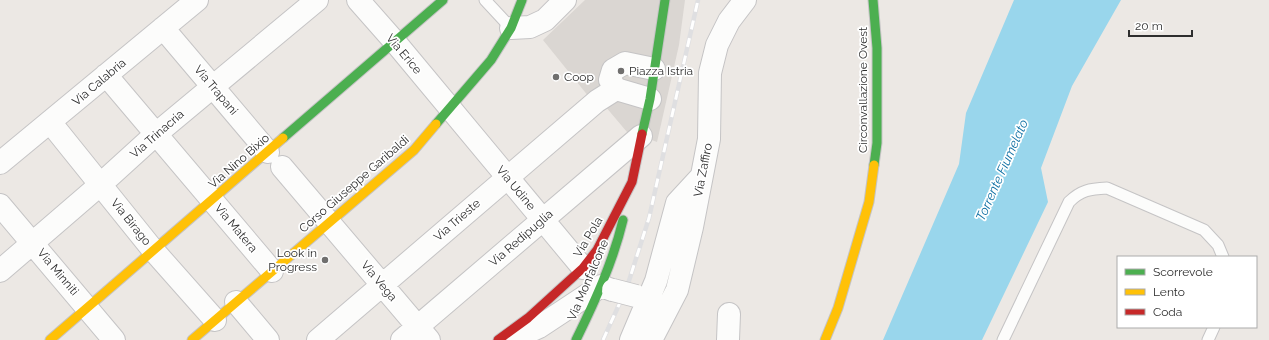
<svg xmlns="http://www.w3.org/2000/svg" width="1269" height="340" font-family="Raleway,sans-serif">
	<rect width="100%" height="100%" fill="#ece8e4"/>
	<path fill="#dad6d2" d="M585 0H685L679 45 657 142 641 136 627 132 605 106 589 97 543 40Z"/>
	<path fill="#99d6ec" d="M1014 0H1121L1072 86 1041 168 1048 202 982 340H883L959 164 966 113Z"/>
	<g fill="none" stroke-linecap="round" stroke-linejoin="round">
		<g stroke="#c5c4c5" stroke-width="13">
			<path id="lane" d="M485 0 511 28
				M1003 340 1069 202C1081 190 1090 189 1107 188L1204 230 1218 245 1223 257
				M1208 340 1214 327"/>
		</g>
		<g stroke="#c5c4c5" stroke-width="24">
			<path id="street" d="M358 0 395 42 583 268
				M163 28 268 152
				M511 28 530 27 545 20 565 0
				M106 75 272 271
				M616 89 610 80 613 70 625 63 654 69
				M50 122 153 250 215 320
				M0 163 197 0
				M282 167 429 340
				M0 205 114 340
				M0 271 101 184 156 134 317 0
				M236 302 268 340
				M517 337 539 327 601 286 612 290
				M318 340 597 101 616 89 650 99
				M402 340 641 136
				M631 340 656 281 677 203 701 177
				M651 340 677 290 692 227 709 139 710 73 717 45 729 21 745 0
				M728 340 729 314"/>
		</g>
		<g stroke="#c5c4c5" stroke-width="11">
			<path id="fast" d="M873 0 877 48V143L874 165
				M436 124 491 60 511 28 522 0
				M642 134 650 99 665 0
				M283 138 443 0
				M576 340C595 301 613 262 623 220"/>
		</g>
		<g stroke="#c5c4c5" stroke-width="11">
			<path id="slow" d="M50 340 283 138
				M192 340 414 150 436 124
				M825 340 838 308 869 202 874 165"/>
		</g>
		<g stroke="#c5c4c5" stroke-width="11">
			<path id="jam" d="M498 340 528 318 583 268 597 250 632 182 642 134"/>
		</g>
		<use href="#lane" stroke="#fcfcfb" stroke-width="11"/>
		<use href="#street" stroke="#fcfcfb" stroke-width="22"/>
		<use href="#fast" stroke="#4caf50" stroke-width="9"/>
		<use href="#slow" stroke="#ffc107" stroke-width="9"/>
		<use href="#jam" stroke="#c62828" stroke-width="9"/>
		<g stroke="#dfdfe1" stroke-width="4.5">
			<path id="rail" d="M603 340 627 287 649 218 698 0"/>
		</g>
		<use href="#rail" stroke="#fff" stroke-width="3" stroke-dasharray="9" stroke-linecap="butt"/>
		<g stroke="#c5c4c5" stroke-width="24" stroke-linecap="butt">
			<path id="street-bridge" d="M613 290 636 296"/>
		</g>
		<use href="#street-bridge" stroke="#fcfcfb" stroke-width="22"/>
	</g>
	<g fill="#706f6e" stroke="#fff" stroke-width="1.5">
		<circle cx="621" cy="71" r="4"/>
		<circle cx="556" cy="77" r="4"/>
		<circle cx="325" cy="260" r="4"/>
	</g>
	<g text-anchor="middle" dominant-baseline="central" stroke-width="3.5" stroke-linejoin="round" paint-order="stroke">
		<g font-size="12" fill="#2e2e2e" stroke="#fff">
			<text transform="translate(404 54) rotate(50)">Via Erice</text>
			<text transform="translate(99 82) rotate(-40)">Via Calabria</text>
			<text transform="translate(216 90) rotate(50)">Via Trapani</text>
			<text transform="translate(863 90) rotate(-90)">Circonvallazione Ovest</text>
			<text transform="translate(157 134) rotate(-41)">Via Trinacria</text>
			<text transform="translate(239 161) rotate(-41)">Via Nino Bixio</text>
			<text transform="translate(703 170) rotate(-79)">Via Zaffiro</text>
			<text transform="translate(354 184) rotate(-41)">Corso Giuseppe Garibaldi</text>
			<text transform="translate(516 188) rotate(50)">Via Udine</text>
			<text transform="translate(457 220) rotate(-41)">Via Trieste</text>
			<text transform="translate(131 222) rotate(51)">Via Birago</text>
			<text transform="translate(236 228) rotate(50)">Via Matera</text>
			<text transform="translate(588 237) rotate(-59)">Via Pola</text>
			<text transform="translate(521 238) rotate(-41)">Via Redipuglia</text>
			<text transform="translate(58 272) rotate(50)">Via Minniti</text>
			<text transform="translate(588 280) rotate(-67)">Via Monfalcone</text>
			<text transform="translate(379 281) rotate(50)">Via Vega</text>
		</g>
		<g font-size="12" fill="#2e2e2e" stroke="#fff" text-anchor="start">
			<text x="629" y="71">Piazza Istria</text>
			<text x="564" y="77">Coop</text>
			<text x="317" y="253" text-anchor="end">Look in<tspan x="317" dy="14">Progress</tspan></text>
		</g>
		<g font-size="13" font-style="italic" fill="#0d6fa3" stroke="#fff">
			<text transform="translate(1002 170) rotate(-66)">Torrente Fiumelato</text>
		</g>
	</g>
	<rect x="1117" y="256" width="140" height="72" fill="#ffffff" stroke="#ababab"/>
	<rect x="1125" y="269" width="20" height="6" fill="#4caf50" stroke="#ababab"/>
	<text x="1153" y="276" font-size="12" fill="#2e2e2e">Scorrevole</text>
	<rect x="1125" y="289" width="20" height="6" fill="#ffc107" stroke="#ababab"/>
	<text x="1153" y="296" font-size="12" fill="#2e2e2e">Lento</text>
	<rect x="1125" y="309" width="20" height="6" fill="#c62828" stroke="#ababab"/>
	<text x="1153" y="316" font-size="12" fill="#2e2e2e">Coda</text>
	<path d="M1129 30v6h63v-6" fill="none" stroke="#2e2e2e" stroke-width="2"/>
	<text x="1135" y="30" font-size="12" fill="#2e2e2e" stroke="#ffffff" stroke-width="3" paint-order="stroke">20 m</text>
</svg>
